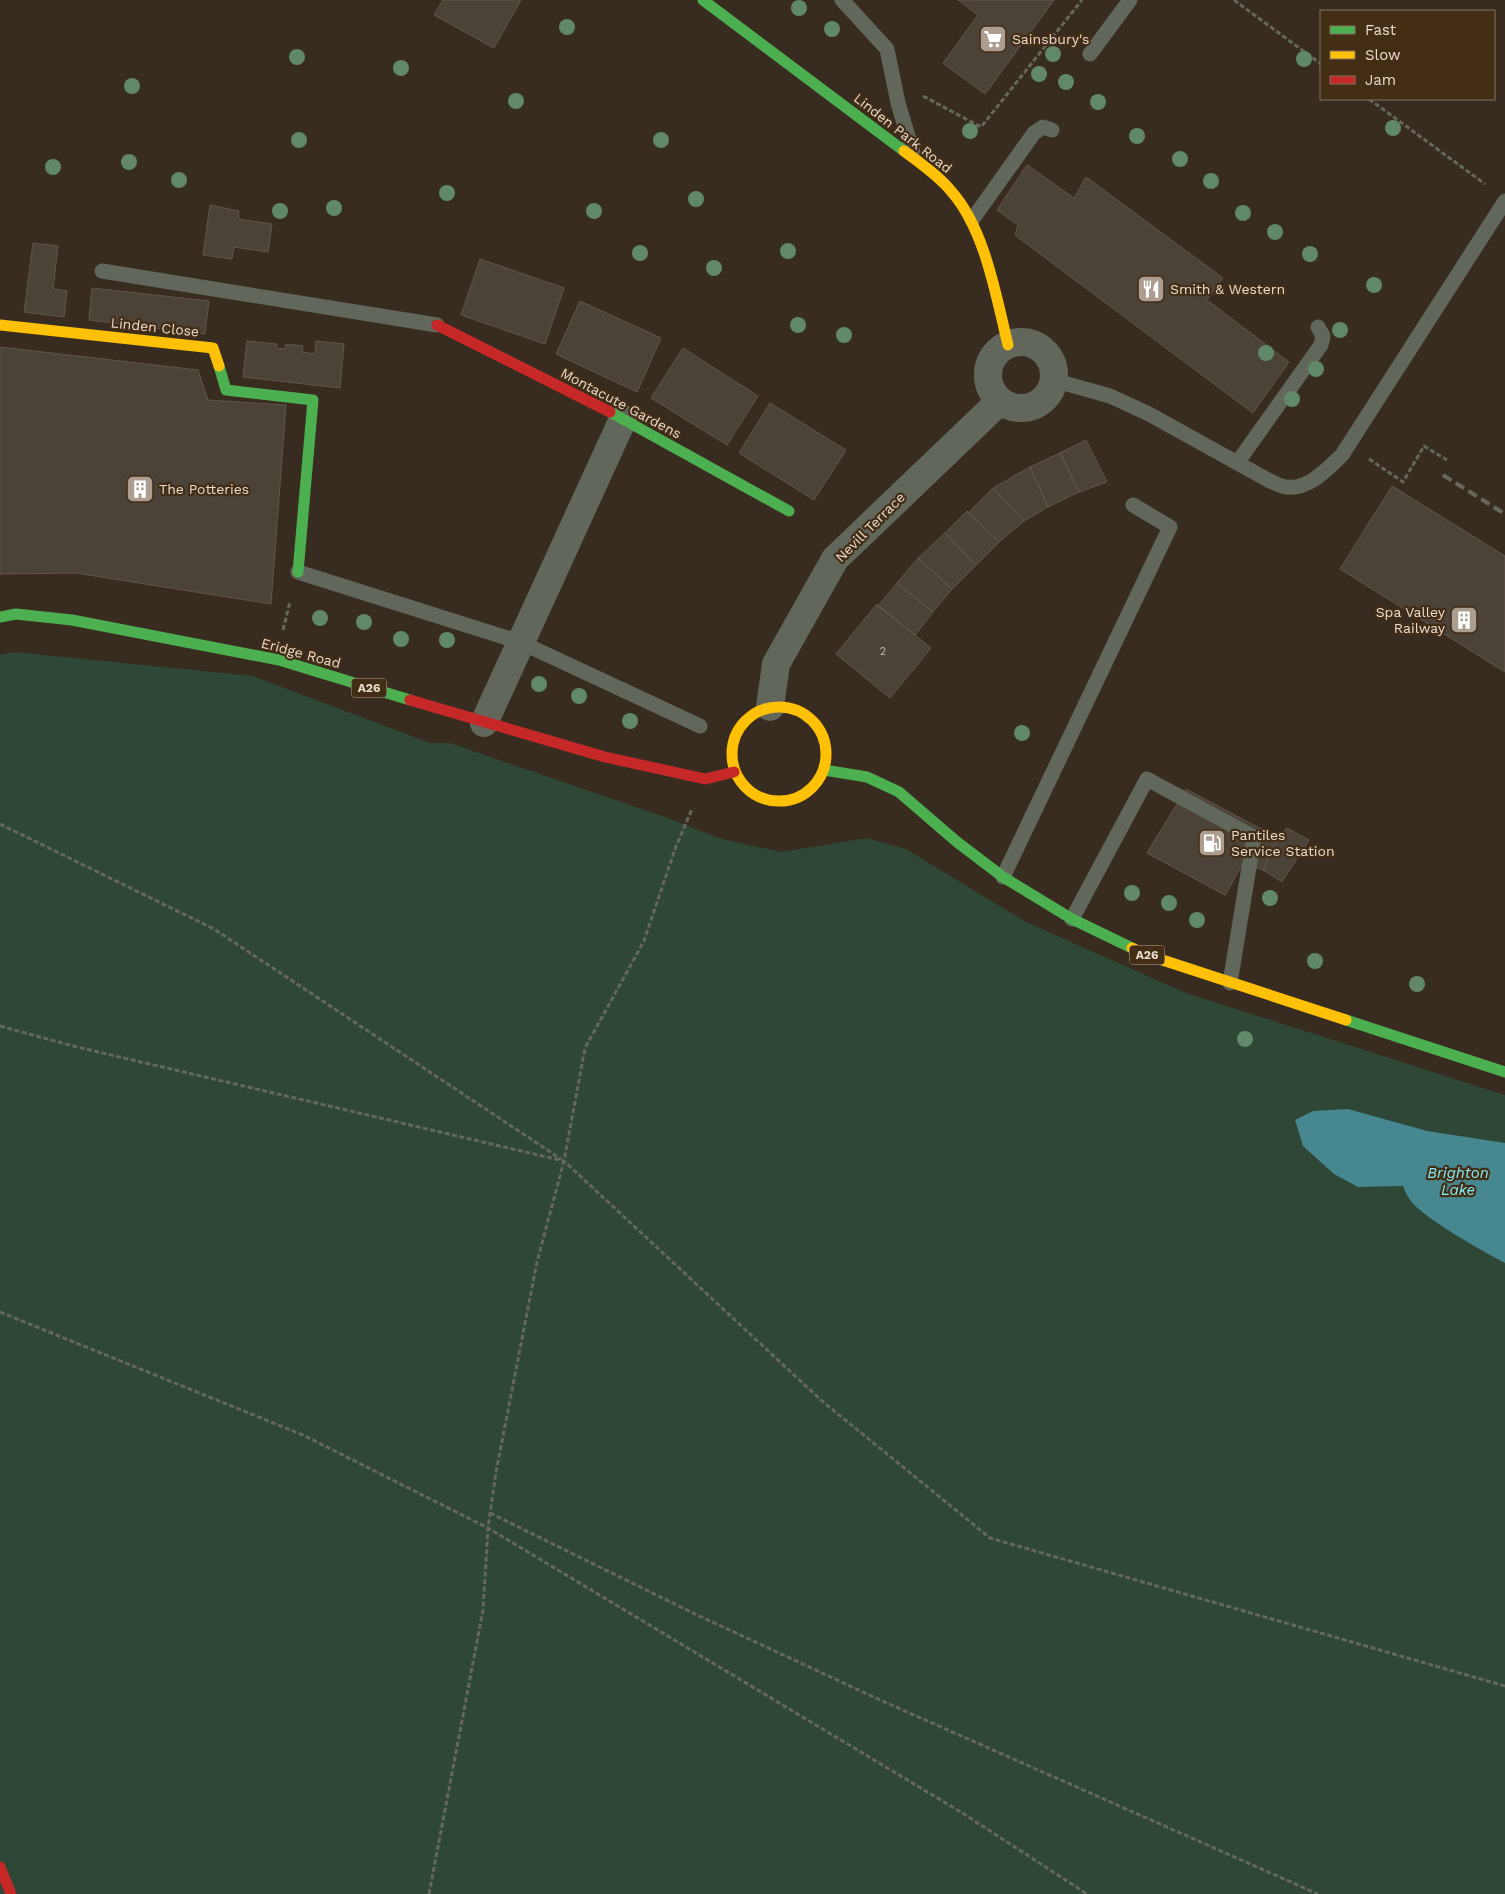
<svg xmlns="http://www.w3.org/2000/svg" width="1505" height="1894" font-family="'Work Sans',sans-serif">
	<rect width="100%" height="100%" fill="#382c20"/>
	<path fill="#2e4736" d="M14 652 253 676 430 743H450L662 816 722 839 781 852 867 838 906 849 1026 922 1186 993 1505 1095V1894H0V655Z"/>
	<path fill="#47878f" d="M1348 1109 1427 1131 1505 1143V1263C1484 1252 1423 1218 1410 1200 1407 1196 1405 1191 1403 1186L1358 1187 1334 1174 1303 1146 1295 1120 1313 1111Z"/>
	<path fill="#4c4338" stroke="#61564c" d="M443 0H521L494 48 434 15Z
		M958 0H1054L985 94 943 63 978 15Z
		M1027 165 1074 198 1086 177 1223 278 1207 300 1289 362 1253 413 1015 235 1018 225 997 210Z
		M210 205 239 211 238 219 272 224 268 252 234 247 232 259 203 255Z
		M33 243 58 246 53 289 67 291 64 317 24 312Z
		M480 259 564 288 545 344 461 315Z
		M92 288 209 301 205 334 89 320Z
		M580 301 661 338 637 392 556 354Z
		M247 341 277 344 276 348 285 349 286 344 303 346 302 352 315 354 316 341 344 344 340 388 243 377Z
		M0 347 198 370 208 400 286 405 271 604 76 573 0 574Z
		M683 348 758 396 727 445 651 398Z
		M770 403 846 450 814 500 739 453Z
		M1086 440 1107 482 1079 492 1060 453Z
		M1060 453 1079 492 1048 507 1030 467Z
		M1030 467 1048 507 1024 521 993 488Z
		M1392 486 1505 556V672L1340 569Z
		M993 488 1024 521 999 542 969 512Z
		M967 511 999 542 976 565 945 533Z
		M945 533 976 565 952 589 918 558Z
		M918 558 952 589 933 612 897 583Z
		M897 583 933 612 915 635 878 606Z
		M877 604 931 648 890 698 836 654Z
		M1186 789 1278 838 1263 870 1243 863 1225 895 1147 853Z
		M1287 828 1309 840 1282 882 1263 870 1278 838Z"/>
	<g fill="none" stroke-linecap="round" stroke-linejoin="round">
		<path stroke="#66675c" stroke-width="3" stroke-dasharray="5 2.5" stroke-linecap="butt" d="M1234 0 1321 64
			M923 96 981 127 1082 0
			M1369 99 1485 184
			M1369 459 1403 482 1424 446 1447 460
			M283 630 290 602
			M0 824 214 929 561 1159
			M0 1026 77 1047 564 1161 822 1401 990 1538 1505 1686
			M0 1312 303 1435 488 1528 964 1814 1087 1894
			M490 1513 693 1613 878 1699 1318 1894
			M429 1894 483 1610 488 1528 496 1472 537 1262 564 1161 585 1048 644 941 675 849 692 809"/>
		<path stroke="#62675c" stroke-width="15" d="M842 0 887 49 898 103 914 156
			M1090 54 1130 0
			M972 220 1034 133 1043 127 1052 130
			M102 271 437 325
			M1053 380 1110 396 1149 414 1268 480C1273 482 1280 486 1286 487 1309 490 1327 469 1342 455L1505 201
			M1237 463 1321 345 1323 336 1318 327
			M298 572 520 642 700 726
			M1003 877 1170 527 1133 505
			M1072 919 1147 779 1254 837 1230 983"/>
		<path stroke="#62675c" stroke-width="28" d="M988 375a33 33 0 1 1 66 0a33 33 0 1 1-66 0Z
			M770 707 776 664 835 559 1000 401
			M484 723 623 419"/>
		<path stroke="#4caf50" stroke-width="11" d="M703 0 904 151
			M219 366 226 390 313 400 298 572
			M610 412 789 511
			M0 617 16 614 72 620 279 660 410 700
			M824 770 867 777 899 792 957 842 1003 877 1072 919 1132 948
			M1346 1020 1505 1072"/>
		<path stroke="#ffc107" stroke-width="11" d="M904 151C920 163 939 176 951 191 985 229 996 296 1008 345
			M0 325 213 348 219 366
			M732 754a47 47 0 1 1 94 0a47 47 0 1 1-94 0Z
			M1132 948 1147 955 1346 1020"/>
		<path stroke="#c62828" stroke-width="11" d="M437 325 610 412
			M410 700 605 757 705 779 734 772
			M0 1867 11 1894"/>
		<path stroke="#66665c" stroke-width="4" stroke-dasharray="10 5" stroke-linecap="butt" d="M1443 475 1505 514"/>
	</g>
	<g fill="#61886a">
		<circle cx="799" cy="8" r="8"/>
		<circle cx="567" cy="27" r="8"/>
		<circle cx="832" cy="29" r="8"/>
		<circle cx="1053" cy="54" r="8"/>
		<circle cx="297" cy="57" r="8"/>
		<circle cx="1304" cy="59" r="8"/>
		<circle cx="401" cy="68" r="8"/>
		<circle cx="1039" cy="74" r="8"/>
		<circle cx="1066" cy="82" r="8"/>
		<circle cx="132" cy="86" r="8"/>
		<circle cx="516" cy="101" r="8"/>
		<circle cx="1098" cy="102" r="8"/>
		<circle cx="1393" cy="128" r="8"/>
		<circle cx="970" cy="131" r="8"/>
		<circle cx="1137" cy="136" r="8"/>
		<circle cx="299" cy="140" r="8"/>
		<circle cx="661" cy="140" r="8"/>
		<circle cx="1180" cy="159" r="8"/>
		<circle cx="129" cy="162" r="8"/>
		<circle cx="53" cy="167" r="8"/>
		<circle cx="179" cy="180" r="8"/>
		<circle cx="1211" cy="181" r="8"/>
		<circle cx="447" cy="193" r="8"/>
		<circle cx="696" cy="199" r="8"/>
		<circle cx="334" cy="208" r="8"/>
		<circle cx="280" cy="211" r="8"/>
		<circle cx="594" cy="211" r="8"/>
		<circle cx="1243" cy="213" r="8"/>
		<circle cx="1275" cy="232" r="8"/>
		<circle cx="788" cy="251" r="8"/>
		<circle cx="640" cy="253" r="8"/>
		<circle cx="1310" cy="254" r="8"/>
		<circle cx="714" cy="268" r="8"/>
		<circle cx="1374" cy="285" r="8"/>
		<circle cx="798" cy="325" r="8"/>
		<circle cx="1340" cy="330" r="8"/>
		<circle cx="844" cy="335" r="8"/>
		<circle cx="1266" cy="353" r="8"/>
		<circle cx="1316" cy="369" r="8"/>
		<circle cx="1292" cy="399" r="8"/>
		<circle cx="320" cy="618" r="8"/>
		<circle cx="364" cy="622" r="8"/>
		<circle cx="401" cy="639" r="8"/>
		<circle cx="447" cy="640" r="8"/>
		<circle cx="539" cy="684" r="8"/>
		<circle cx="579" cy="696" r="8"/>
		<circle cx="630" cy="721" r="8"/>
		<circle cx="1022" cy="733" r="8"/>
		<circle cx="1132" cy="893" r="8"/>
		<circle cx="1270" cy="898" r="8"/>
		<circle cx="1169" cy="903" r="8"/>
		<circle cx="1197" cy="920" r="8"/>
		<circle cx="1315" cy="961" r="8"/>
		<circle cx="1417" cy="984" r="8"/>
		<circle cx="1245" cy="1039" r="8"/>
	</g>
	<defs>
		<g id="supermarket-square" transform="scale(1.4375)"><rect x="-9" y="-9" width="18" height="18" rx="4" fill="#ab9d90" stroke="#432d15"/><path d="M-6-5.5h2.5l.6 2H6L4.5 2H-2.5L-4.4-4H-6ZM-1.5 3.2a1.3 1.3 0 1 0 .1 0ZM3 3.2a1.3 1.3 0 1 0 .1 0Z" fill="#fff"/></g>
		<g id="restaurant-square" transform="scale(1.4375)"><rect x="-9" y="-9" width="18" height="18" rx="4" fill="#ab9d90" stroke="#432d15"/><path d="M-5-6h1v4h1v-4h1v4h1v-4h1v5L-1.5 .5V6h-2V.5L-5-1ZM5-6V6H3V1.5H1.5Q1.5-4 5-6Z" fill="#fff"/></g>
		<g id="building-square" transform="scale(1.4375)"><rect x="-9" y="-9" width="18" height="18" rx="4" fill="#ab9d90" stroke="#432d15"/><path d="M-4-6H4V6H1V3H-1V6H-4ZM-2.5-4.3h1.7v1.8h-1.7ZM.8-4.3h1.7v1.8H.8ZM-2.5-1h1.7V.8h-1.7ZM.8-1h1.7V.8H.8Z" fill="#fff"/></g>
		<g id="fuel-square" transform="scale(1.4375)"><rect x="-9" y="-9" width="18" height="18" rx="4" fill="#ab9d90" stroke="#432d15"/><path d="M-5.5-6h7V0h2V4h1.3V-2.5L3-4.5l.8-.8L6-3V5H2.5V1h-1V6h-7ZM-4.2-4.7v3.2H.2V-4.7Z" fill="#fff"/></g>
	</defs>
	<g fill-rule="evenodd">
		<use href="#supermarket-square" x="993" y="39"/>
		<use href="#restaurant-square" x="1151" y="289"/>
		<use href="#building-square" x="140" y="489"/>
		<use href="#building-square" x="1464" y="620"/>
		<use href="#fuel-square" x="1212" y="843"/>
	</g>
	<g text-anchor="middle" dominant-baseline="central" stroke-width="4.5" stroke-linejoin="round" paint-order="stroke">
		<g font-size="11" fill="#c2b4a8">
			<text x="883" y="651">2</text>
		</g>
		<g fill="#432d15" stroke="#b7a696" stroke-width="1">
			<rect x="351.5" y="678.5" width="35" height="19" rx="4"/>
			<rect x="1129.5" y="945.5" width="35" height="19" rx="4"/>
		</g>
		<g font-size="12" font-weight="bold" fill="#e9dacd">
			<text x="369" y="688">A26</text>
			<text x="1147" y="955">A26</text>
		</g>
		<g font-size="14" fill="#e9dacd" stroke="#432d15" text-anchor="start">
			<text x="1012" y="39">Sainsbury's</text>
			<text x="1170" y="289">Smith &amp; Western</text>
			<text x="159" y="489">The Potteries</text>
			<text x="1445" y="612" text-anchor="end">Spa Valley<tspan x="1445" dy="16">Railway</tspan></text>
			<text x="1231" y="835">Pantiles<tspan x="1231" dy="16">Service Station</tspan></text>
		</g>
		<g font-size="14" fill="#e9dacd" stroke="#432d15">
			<text transform="translate(903 133) rotate(38)">Linden Park Road</text>
			<text transform="translate(155 327) rotate(6)">Linden Close</text>
			<text transform="translate(621 403) rotate(28)">Montacute Gardens</text>
			<text transform="translate(870 527) rotate(-45)">Nevill Terrace</text>
			<text transform="translate(301 653) rotate(15)">Eridge Road</text>
		</g>
		<g font-size="15" font-style="italic" fill="#80eefc" stroke="#432d15">
			<text x="1458" y="1173">Brighton<tspan x="1458" dy="17">Lake</tspan></text>
		</g>
	</g>
	<rect x="1320" y="10" width="175" height="90" fill="#432d15" stroke="#85725f"/>
	<rect x="1330" y="26" width="25" height="8" fill="#4caf50" stroke="#85725f"/>
	<text x="1365" y="35" font-size="15" fill="#e9dacd">Fast</text>
	<rect x="1330" y="51" width="25" height="8" fill="#ffc107" stroke="#85725f"/>
	<text x="1365" y="60" font-size="15" fill="#e9dacd">Slow</text>
	<rect x="1330" y="76" width="25" height="8" fill="#c62828" stroke="#85725f"/>
	<text x="1365" y="85" font-size="15" fill="#e9dacd">Jam</text>
</svg>
